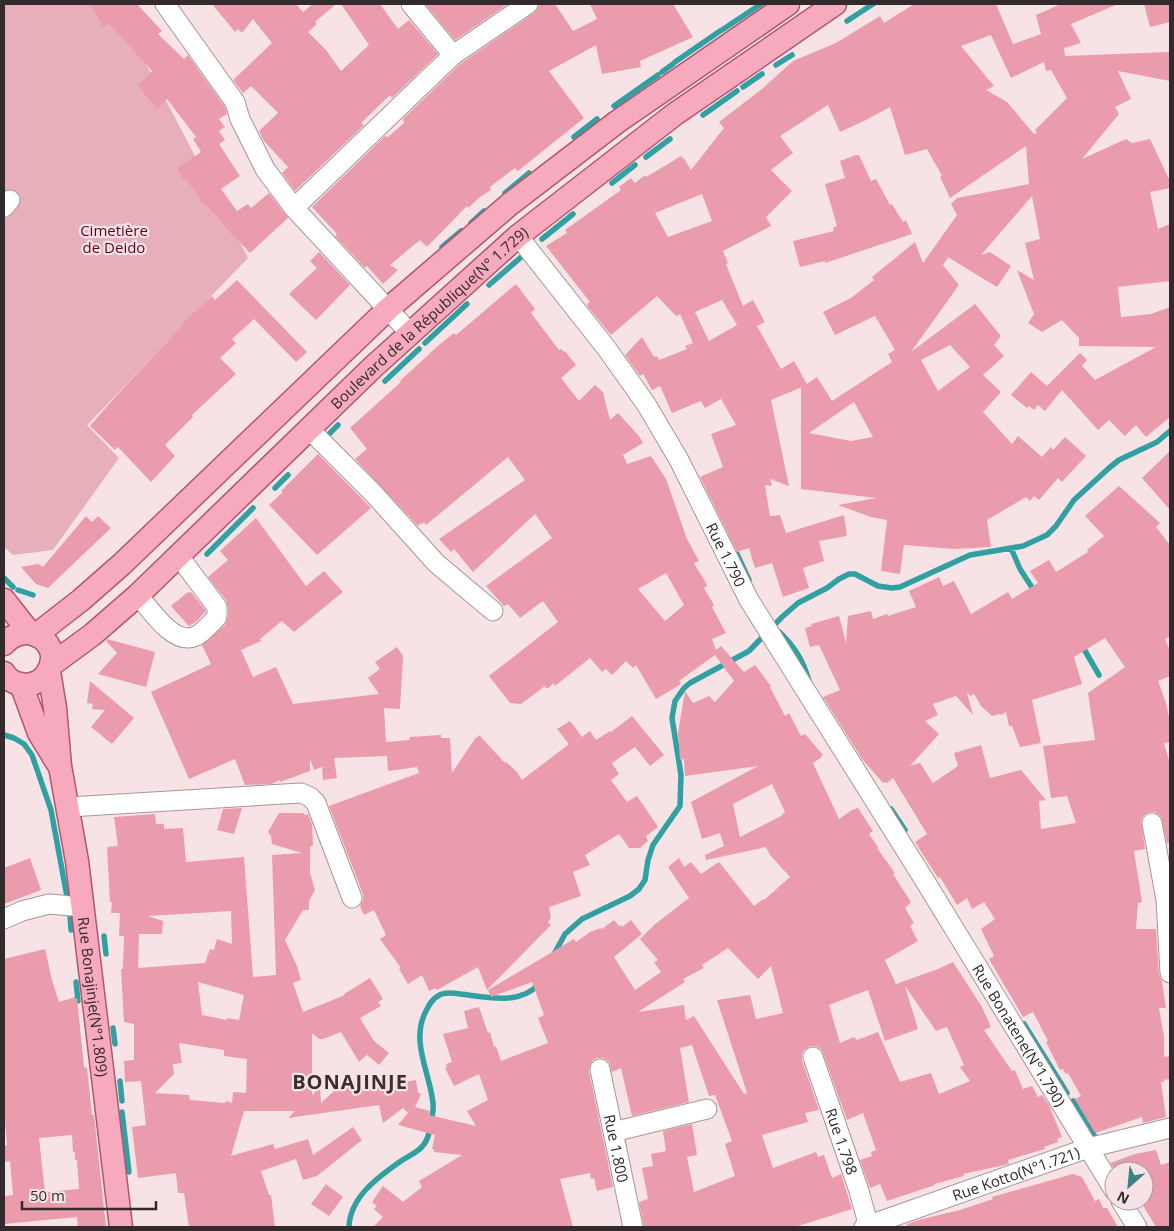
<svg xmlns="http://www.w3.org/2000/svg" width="1174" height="1231" font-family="'Open Sans',sans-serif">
	<rect width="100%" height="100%" fill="#f7e3e6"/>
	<path fill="#e7afba" d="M4 4H111L159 87 248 258 87 425 119 458 53 550 13 555 4 547Z"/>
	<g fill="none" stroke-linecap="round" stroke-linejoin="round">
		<path stroke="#31a0a3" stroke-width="5.5" d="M847 21 873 4
			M722 30 761 4
			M675 62 720 31
			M776 65 792 55
			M662 72 673 64
			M743 87 762 74
			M614 106 658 75
			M703 115 737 91
			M574 137 597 119
			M646 157 670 139
			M612 183 635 165
			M505 193 529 173
			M471 223 484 211
			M542 239 573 214
			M442 247 461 231
			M489 285 527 252
			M425 343 467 304
			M385 381 419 349
			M328 435 338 425
			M275 488 288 475
			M1011 548 1020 569 1035 592
			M207 554 253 508
			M737 554 749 580
			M4 578 13 587
			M18 590 33 595
			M776 629C793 644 803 659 809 681
			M1081 644 1099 675
			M4 735 14 738 24 744 32 755 51 810 68 902
			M891 809 905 830
			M70 916 71 930
			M104 936 106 954
			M553 956 565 934 582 919 630 896 639 889 645 880 648 860 653 845 680 806 681 775 672 718 675 701 684 688 690 683 749 651 782 617 798 603 827 588 839 579 849 574H855L878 586 892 588 900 587 970 555 1023 546 1047 535 1056 526 1074 500 1109 468 1119 460 1157 442 1170 431
			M76 982 78 1001
			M1024 1024 1067 1093
			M113 1028 115 1044
			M120 1081 122 1101
			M1073 1101 1094 1135
			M122 1112 129 1172
			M349 1227C350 1197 378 1177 401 1161 413 1153 425 1150 429 1133 431 1124 434 1112 433 1103 430 1073 410 1041 426 1011 429 1005 432 999 438 996 443 992 454 993 460 994 486 997 519 1006 539 984"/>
	</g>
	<path fill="#ea9bac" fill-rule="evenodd" d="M90 4H137L162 31 158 34 184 59 188 55 225 107 227 114 219 119 225 127 219 131 225 140 219 144 240 176 221 189 237 211 248 204 251 208 269 193 288 218 250 253 227 229 214 212 213 213 208 206 202 203 186 178 183 180 177 168 201 152 193 139 196 137 167 99 157 109 142 91 143 90 138 85 152 71 109 23 103 27Z
		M212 4H296L303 12 313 4H336L315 22 317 24 308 32 326 50 341 71 369 45 341 4H380L398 29 409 20 438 54 392 98 390 95 361 123 364 125 295 191 282 173 288 167 264 141 259 131 278 113 251 86 243 93 233 80 272 43 253 19 242 33 238 29 235 32Z
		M425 4H508L455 40Z
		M539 4H555L573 31 597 19 590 4H673L693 37 640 61 641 67 602 74 596 45 549 71 584 118 518 171 515 168 490 187 491 190 480 197 468 208 467 206 428 246H426L420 240 390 265 398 270 383 284 367 266 365 268 335 236 337 234 312 207 385 136 388 137 404 123 403 119 460 64 534 13 538 9Z
		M914 4H996L1013 44 1041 34 1036 15 1061 4H1118L1071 24 1081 43 1064 48 1065 56 1170 52V81L1118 71 1131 99 1115 107 1119 114 1082 159 1126 139 1132 143 1150 139 1170 181V188L1150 192 1158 229 1170 224V281L1118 287 1121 317 1151 314 1170 307V417L1146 437 1136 425 1125 436 1109 420 1098 430 1062 390 1045 411 1038 405 1034 410 1029 406 1027 408 1011 395 1031 372 1047 386 1080 353 1087 360 1082 366 1095 380 1156 347 1079 346V338L1062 320 1042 332 1028 323 1034 314 1017 270 1034 280 1025 243 1040 239 1032 196 981 255 990 252 1011 266 997 287 946 256 948 258 943 265 959 285 911 352 975 304 1001 336 994 345 1004 356 983 375 1001 392 983 412 1012 444 1018 436 1042 457 1051 447 1053 450 1065 437 1086 456 1062 482 1058 478 1039 500 1034 496 1030 501 1026 497 987 520 991 547 954 549 904 545 900 574 881 571 887 520 871 517 838 505 876 498 801 489V388L802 387 771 400 789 486 770 479 772 486 765 485 770 516 780 515 786 533 844 515 847 536 819 541 824 561 803 568 809 588 783 597 772 563 755 568 749 548 737 552 700 477 723 467 711 434 736 425 721 399 705 408 701 401 672 413 660 386 652 390 643 374 640 376 625 355 642 337 654 357 657 356 659 360 687 349 685 346 693 343 680 314 676 316 657 296 611 335 588 307 587 304 590 302 546 246 567 233 565 230 621 190 619 187 631 178 635 183 645 175 646 177 681 156 683 159 684 158 691 170 724 128 719 122 762 89 793 61 836 43 880 16 884 23ZM991 35 1011 78 1044 62 1046 71 1051 70 1067 98 1035 130 1037 133 1034 134 1007 102 986 90 994 86 961 46ZM828 105 840 132 866 120 890 107 905 155 927 149 942 176 940 177 950 198 1026 146 1029 184 957 198 951 204 957 215 923 263 915 242 872 277 874 280 851 298 823 312 835 335 875 316 895 350 888 354 892 362 832 401 817 377 807 384 794 361 781 369 757 326 765 322 753 300 743 306 726 264 728 263 723 251 771 226 766 217 792 191 771 170 793 153 780 136ZM702 194 712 221 668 237 655 213ZM722 300 737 325 709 341 695 312ZM950 345 970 367 938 391 921 360ZM854 402 873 437 851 441 809 433Z
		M1144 4H1170V22L1150 27Z
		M856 155H859L871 181 876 179 890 205 892 204 903 222 906 220 912 234 825 263V261L800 267 793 241 834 231 833 228 837 226 825 184 845 178 840 161Z
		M319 252 350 285 316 320 289 294 317 268 310 261Z
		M237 280 307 352 296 362 254 319 232 339 236 343 220 358 236 374 192 415 193 417 165 445 175 456 151 482 118 447 115 450 90 426 116 396 182 326 181 325 212 296 215 300Z
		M516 284 535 309 531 313 559 350 561 349 564 352 565 351 576 365 561 378 579 401 595 385 603 392 610 420 618 413 639 436 643 443 623 455 627 464 651 456 666 479 687 539 699 561 694 563 706 583 707 586 704 588 714 605 712 607 726 633 712 639 716 650 721 646 744 672 755 665 771 686 770 687 785 716 789 713 801 736 805 734 823 755 821 756 822 757 813 763 839 819 852 810 858 808 873 831 869 834 878 847 877 848 895 873 893 874 911 902 905 908 914 923 910 926 918 941 885 960 896 984 938 969 953 962 982 1007 991 1027 984 1030 1012 1071 1015 1070 1023 1089 1032 1086 1038 1097 1042 1095 1049 1105 1062 1137 1057 1139 1058 1142 1044 1147 1045 1149 1008 1160 1009 1164 963 1174 964 1176 934 1184 935 1185 887 1201 880 1184 870 1188 860 1160 872 1156 871 1152 876 1150 863 1113 847 1120 823 1053 821 1049 816 1046H810L804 1050 802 1054V1060L819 1110 805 1113 808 1122 762 1135 773 1168 816 1152 818 1157 824 1155 832 1178 841 1174 852 1209 795 1227H644L639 1202 648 1199 642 1168 653 1166 651 1154 666 1151 663 1131 692 1124 697 1155 687 1157 694 1192 735 1176 725 1144 732 1141 715 1095 709 1096 692 1045 680 1048 689 1102 632 1116 621 1068 612 1072 609 1062 603 1058H597L593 1060 590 1065 589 1071 613 1187 597 1191 594 1178 591 1179 590 1173 560 1179 573 1227H373L383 1217 374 1209 377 1206 372 1202 383 1186 403 1202 422 1187 419 1181 462 1155 434 1152V1149H432L435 1135 398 1125 408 1113 403 1108 383 1123 379 1105 288 1118 295 1111H244L231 1156 273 1144 275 1149 308 1139 313 1155 353 1127 362 1140 317 1176 303 1180 296 1159 261 1171 269 1195H271L275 1227H189L184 1193H178L176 1173 138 1178 132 1127 146 1125 141 1081 125 1082 124 1061 134 1060V1024L124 1022 121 969H123L124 936H119L120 913H111L112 902H110L107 847 118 846 114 817 155 814 156 824H164V829L183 828 186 862 244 857 253 977 276 975 272 855 302 853 272 844 271 836 268 832 279 813H303L305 815 308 814 312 824 313 845 310 847V873L315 890 309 901V910H303L285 940 297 966 301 980 293 983 303 1012 345 995 344 994 370 978 383 999 378 1002 381 1006 360 1018 374 1041 389 1053 379 1065 367 1055 359 1062 341 1032 323 1039H319L312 1033V1095L320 1087 321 1103 345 1081 353 1080 363 1089 392 1079 400 1083 416 1080 418 1092 421 1094 415 1107 430 1111 429 1115 476 1126 467 1111 488 1100 479 1074 454 1086 445 1068 447 1067 446 1064 452 1062 443 1034 468 1028 464 1011 479 1007 488 1033 490 1032 494 1047 496 1046 501 1061 548 1043 538 1018 544 1015 532 982 491 997 488 990 574 939 576 942 590 932 601 928 602 929 614 920 619 926 621 925 622 927 631 920 642 934 614 957 635 990 661 972 654 962 658 960 640 939 654 925 689 898 668 867 679 858 684 867 691 862 701 874 719 862 754 906 763 899 764 900 790 877 770 855 766 847 706 860 705 855 724 846 720 833 702 839 691 802 758 766 685 776 684 759 680 760 678 733 685 691 693 703 709 696 715 702 734 681 715 655 679 681 681 684 656 699 636 665 633 668 626 661 612 675 606 669 602 672 590 658 555 686 554 683 547 689 545 686 521 704 510 703 489 676 558 622 543 601 520 618 508 604 504 606 486 586 552 538 535 514 473 572 454 549 451 552 439 539 525 480 508 457 426 525 424 522 422 524 421 523 418 526 355 459 367 449 350 428 401 382 400 381 440 344 454 333 456 335ZM666 573 684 605 665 621 638 589ZM772 784 785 812 782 814 783 815 740 837 733 804ZM231 911 232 944 217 939 214 950 210 949 205 963 138 968 139 934H162L163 921 148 916ZM728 948 758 979 771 966 783 1013 756 1019 750 995 717 1000 747 1093 744 1094 694 1016 686 1020 684 1005 638 1012 685 982 683 979 704 968 702 965ZM198 982 244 995 239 1020 227 1018V1020L202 1015ZM905 986 936 1031 947 1027 964 1065 960 1067 970 1081 939 1094 931 1073 900 1082 878 1032 857 1040 854 1037 840 1043 829 1005 868 990 885 1041 918 1029ZM179 1043 224 1050V1056L247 1059 246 1093 233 1092 232 1103 226 1101 225 1103 190 1100 189 1095 155 1093 174 1074 173 1064 182 1063Z
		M1170 451V510L1142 478Z
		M318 454 371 508 317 555 269 505 283 492 281 491Z
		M1119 486 1160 523 1156 527 1170 545V636L1165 639 1170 651V676L1158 681 1166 703 1170 722V742L1164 743 1170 764V842L1167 844 1161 816 1155 812H1150L1144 815 1141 820 1145 849 1134 851 1142 902 1138 903 1136 929H1156L1159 974 1162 981 1166 1008H1159L1164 1037V1057L1170 1056V1079L1164 1080V1082H1161L1166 1117 1143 1123 1142 1117 1095 1133 1075 1099 1081 1096 1068 1073 1066 1074 1063 1069 1060 1070 1046 1042 1048 1041 1033 1012 1023 1017 989 959 994 956 981 929 995 919 984 902 972 909 967 898 957 905 940 877 938 878 915 842 927 834 893 778 887 783 885 782 883 783 862 759 823 697 840 690 820 647 818 645 810 647 805 628 812 626 811 624 839 616 846 643 848 616 871 611 873 619 887 614 888 616 916 607 909 591 939 577 943 586 954 581 971 614 1008 592 1012 599 1038 583 1030 571 1049 560 1056 572 1088 552 1087 550 1104 536 1085 516ZM1105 638 1125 667 1088 693 1095 740 1043 746 1051 798 1067 796 1076 823 1041 829 1039 801 1046 800 1021 770 990 778 981 745 954 753 958 766 933 783 920 763 910 766 939 734 925 721 938 715 933 704 956 696 973 715 967 693 971 696 974 694 981 706 992 716 1000 714 1001 715 1006 712 1009 726H1012L1020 747 1041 743 1032 700 1082 684 1074 657Z
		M86 516 92 522 98 516 111 528 48 588 36 584 21 567 38 564 43 567Z
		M256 518 306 586 324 571 343 592 294 632 282 621 260 639 261 641 241 650 253 677 276 667 293 704 379 694 368 678 380 669 375 662 397 647 403 656 400 709 384 708 386 742 409 740 410 737 441 735V738H450L452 773 476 737 477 738 479 735 505 763 506 762 517 772 522 780 569 744 557 729 570 721 582 737 590 731 596 740 610 731 611 732 632 716 664 755 650 766 635 747 612 763 619 774 611 780 627 802 637 796 658 827 646 836 648 841 640 848H629L619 834 585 855 590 865 573 872 581 896 549 907 551 918 548 922 551 925 487 990 478 967 437 990 436 988 429 991 422 975 408 984 399 969 401 968 380 939 386 935 374 910 364 915 360 906 363 900V894L329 806 419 773 417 767 388 771 387 756 334 758 337 778 323 780 322 767 314 770 310 759V771L280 782V780L271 784 245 785 235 759 189 779 151 692 211 664 202 645 225 625 228 617V607L226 600 208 577 228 560 220 551Z
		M188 592 189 593 191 592 206 611 197 621 189 626 171 606Z
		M107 639 155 652 146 687 98 674 117 653 106 641Z
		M90 681 134 718 112 744 91 727 105 710 92 709 93 704 87 703Z
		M242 808 234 834 217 830 223 809Z
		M30 858 41 890 4 904V868Z
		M45 949 52 980 59 1002 75 997V999L77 998 84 1067 87 1068 92 1115H94L106 1227H78L77 1217 4 1224V1196L13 1195 10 1161 4 1162V1146L7 1145 4 1111V959ZM72 1135 73 1152H75V1160H77L79 1189 45 1192 39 1138Z
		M1156 1150 1161 1165 1170 1162V1227H1156L1144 1207V1171H1116L1110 1163 1135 1154Z
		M1073 1174 1082 1177 1095 1201 1099 1199 1103 1208H1107L1118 1227H908L907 1224 922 1219 960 1210 993 1199 992 1197Z
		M326 1184 343 1197 329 1216 311 1204Z"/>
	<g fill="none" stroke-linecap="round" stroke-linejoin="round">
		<g stroke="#a89599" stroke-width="21">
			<g id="minor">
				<path d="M165 4 235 102 240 119 265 169 294 208 409 332"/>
				<path d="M411 4 453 55"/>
				<path d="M4 207 10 200"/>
				<path d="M294 208 453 55 528 4"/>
				<path id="s1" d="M518 236 607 349 646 404 679 460 749 600 925 881 1114 1190"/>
				<path d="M309 429 374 494 436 563 493 611"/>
				<path d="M138 595C150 609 174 647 196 636 204 632 211 623 217 617V607L178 555"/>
				<path d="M69 807 301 793 310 797 316 803 352 898"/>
				<path d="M1152 823 1166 900 1170 973"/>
				<path d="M4 919 22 911 49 904 83 907"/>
				<path id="s2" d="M813 1057 859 1191 869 1227"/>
				<path id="s3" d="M600 1069 633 1227"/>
				<path d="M613 1132 707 1109"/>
				<path d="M1121 1201 1137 1227"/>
				<path id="s4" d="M864 1227 1088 1148 1170 1128"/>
			</g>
		</g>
		<g stroke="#ae586e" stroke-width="25">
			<g id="major">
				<path d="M4 600 30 633"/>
				<path d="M36 635 81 600 122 564 388 309 510 204 617 122 788 4"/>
				<path d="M4 644C27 617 66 645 47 673 43 680 35 684 27 685 18 685 9 681 4 673"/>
				<path id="s5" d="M51 665 92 635 138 595 372 368 518 236 675 114 835 4"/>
				<path id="s6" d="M49 671 55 708 60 766 77 861 121 1227"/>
				<path d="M21 684 39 733 58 764"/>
			</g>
		</g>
		<use href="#minor" stroke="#fff" stroke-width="19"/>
		<use href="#major" stroke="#f7a9be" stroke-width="22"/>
	</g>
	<g text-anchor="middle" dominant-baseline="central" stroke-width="4.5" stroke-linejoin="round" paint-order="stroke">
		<g font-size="15" fill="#600028" stroke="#f7e3e6">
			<text x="114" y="230">Cimetière<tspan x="114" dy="17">de Deido</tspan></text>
		</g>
		<g font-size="15" fill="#322a2c" stroke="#f7e3e6">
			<text stroke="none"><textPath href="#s5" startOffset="514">Boulevard de la République(N° 1.729)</textPath></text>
			<text stroke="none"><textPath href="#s1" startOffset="382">Rue 1.790</textPath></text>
			<text stroke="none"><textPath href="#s6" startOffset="329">Rue Bonajinje(N°1.809)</textPath></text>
			<text stroke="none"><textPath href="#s1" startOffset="945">Rue Bonatene(N°1.790)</textPath></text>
			<text stroke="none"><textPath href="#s2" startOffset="89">Rue 1.798</textPath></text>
			<text stroke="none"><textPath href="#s3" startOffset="81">Rue 1.800</textPath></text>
			<text stroke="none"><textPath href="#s4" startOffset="161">Rue Kotto(N°1.721)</textPath></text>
		</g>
		<g font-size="20" font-weight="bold" letter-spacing="1" fill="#3d2d30" stroke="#f7e3e6">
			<text x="350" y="1081">BONAJINJE</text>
		</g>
	</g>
	<rect width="1174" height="1231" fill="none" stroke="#322a2c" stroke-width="10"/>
	<g transform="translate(1129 1186) rotate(207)"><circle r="24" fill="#f7e3e6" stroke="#a8999c"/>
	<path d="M0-4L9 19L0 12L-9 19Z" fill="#3b8385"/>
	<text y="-8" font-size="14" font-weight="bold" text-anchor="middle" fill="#322a2c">N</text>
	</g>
	<path d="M22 1201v8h134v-8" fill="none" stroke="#322a2c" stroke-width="2.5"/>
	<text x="30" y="1201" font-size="15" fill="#322a2c" stroke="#f7e3e6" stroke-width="4" paint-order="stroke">50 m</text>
</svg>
